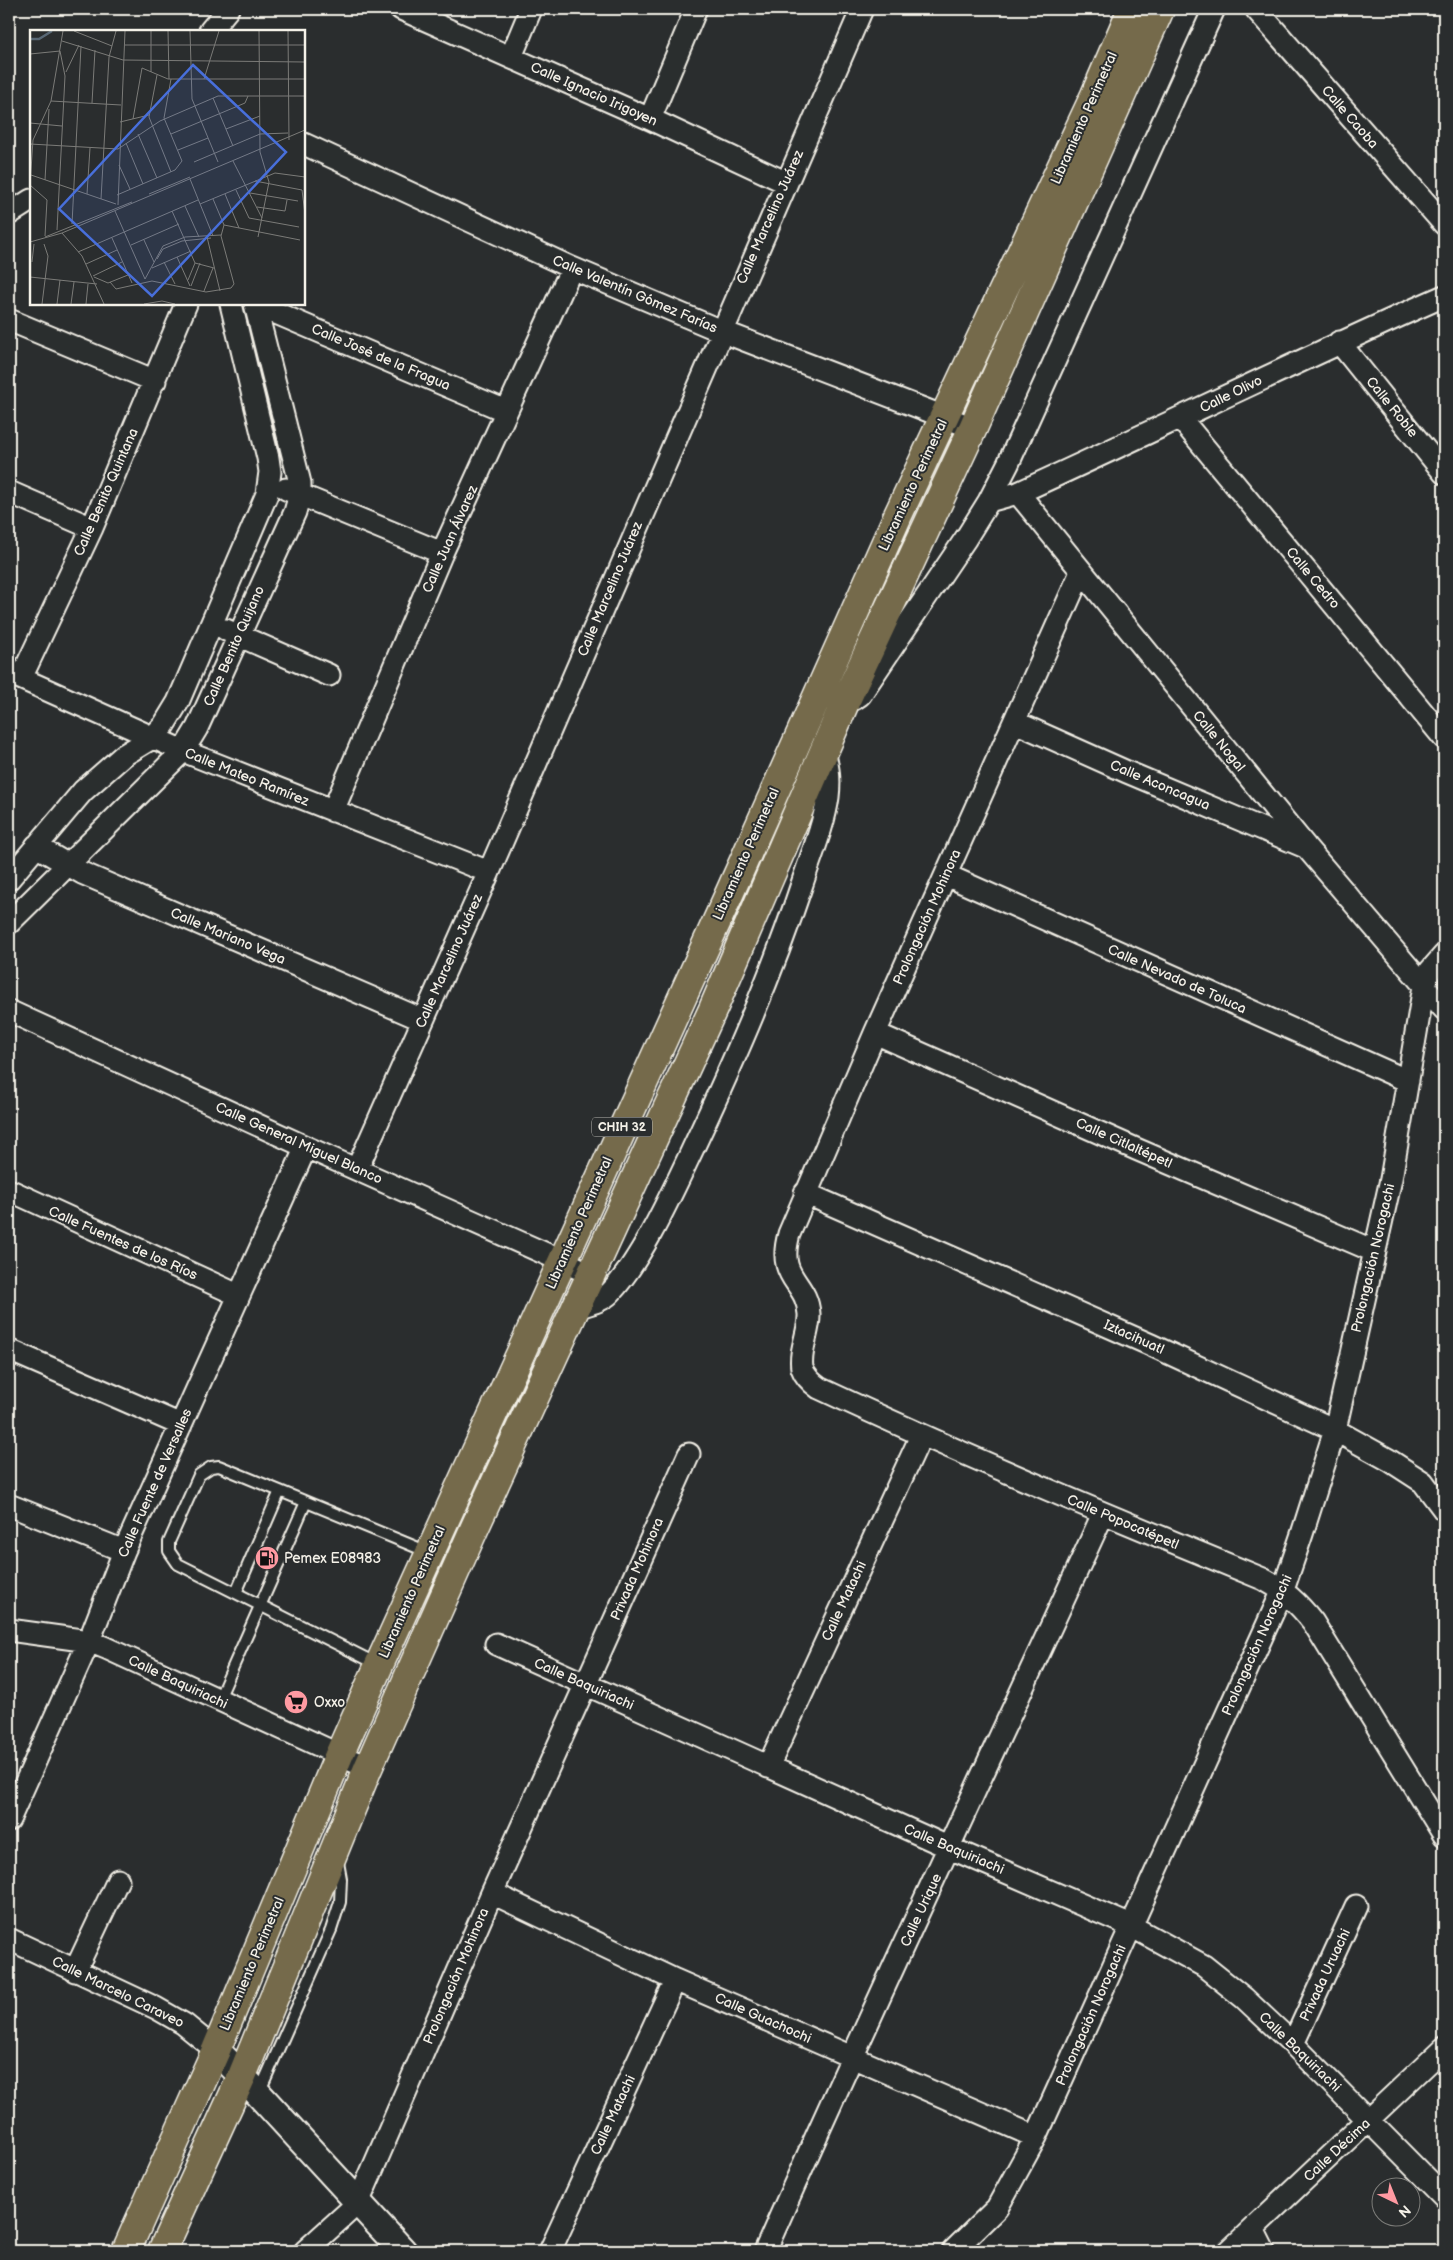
<svg xmlns="http://www.w3.org/2000/svg" width="1453" height="2260" font-family="'Balsamiq Sans',sans-serif">
	<rect width="100%" height="100%" fill="#2a2d2e"/>
	<filter id="ink" filterUnits="userSpaceOnUse"><feTurbulence type="fractalNoise" baseFrequency=".02" numOctaves="2"/><feDisplacementMap in="SourceGraphic" scale="10" xChannelSelector="R" yChannelSelector="G"/><feConvolveMatrix kernelMatrix="1 2 1 2 8 2 1 2 1" color-interpolation-filters="sRGB"/></filter>
	<g filter="url(#ink)">
		<g fill="none" stroke-linecap="round" stroke-linejoin="round">
			<g stroke="#f4f1e8" stroke-width="14">
				<path id="service" d="M236 1593 280 1491
					M379 1665 178 1564 169 1551V1542L199 1475 211 1467 219 1466 428 1552
					M218 1701 306 1502
					M259 2093 331 1930 340 1902 341 1879 338 1862"/>
			</g>
			<g stroke="#f4f1e8" stroke-width="25">
				<path id="minor" d="M401 9 650 119 785 182
					M1256 9 1444 224
					M210 31 228 9
					M511 57 531 9
					M650 119 696 9
					M304 144 572 268 721 331 973 428
					M9 214 31 200
					M255 304 506 411
					M9 320 155 381
					M1339 342 1444 473
					M1181 419 1444 738
					M286 489 442 553
					M9 492 92 528
					M1018 493C1161 428 1301 359 1444 296
					M989 501 1018 493 1306 847 1444 1009
					M1081 572 875 1033 789 1234C776 1280 807 1280 809 1314 810 1331 799 1350 802 1368 805 1377 812 1383 819 1388 965 1456 1114 1518 1263 1579 1284 1590 1298 1603 1313 1622L1444 1835
					M226 630 329 675
					M9 673 183 751 489 872
					M21 678 92 528 186 304
					M854 699 860 695 966 538 989 501 1008 464 1214 9
					M1015 722 1127 772 1303 846
					M333 811 442 553 572 268
					M36 846 82 873 423 1020
					M946 875 1408 1081
					M9 879 83 791 124 755 152 738 164 725 178 702 267 494 270 472 268 458 231 304
					M9 923 183 751 197 728 295 512 300 494V483L255 304
					M9 1011 306 1147 591 1274
					M875 1033 1136 1149 1374 1251
					M357 1169 489 872 862 9
					M9 1190 238 1295
					M805 1193 1151 1345 1335 1430 1389 1460 1423 1482 1444 1510
					M576 1308C588 1304 601 1302 610 1293 640 1262 669 1199 688 1159 730 1070 771 978 802 884 811 856 824 826 828 797 830 781 829 767 824 753
					M9 1350 181 1425
					M9 1505 124 1551
					M9 1630 89 1641 106 1648 368 1768
					M496 1644 950 1848 1131 1926 1204 1966 1244 1998 1293 2044 1444 2197
					M768 1767 921 1436
					M9 1820 89 1641 124 1551 306 1147
					M492 1893 675 1980 1036 2137
					M9 1939 156 2008 184 2024 216 2050
					M75 1971 118 1880
					M1293 2044 1356 1906
					M1253 2229 1264 2251
					M305 2251 358 2203 492 1893 689 1454
					M550 2251 675 1980
					M765 2251C874 2004 990 1760 1103 1514
					M953 2251 997 2208 1036 2137 1283 1590 1302 1534 1335 1430 1391 1179 1424 986 1430 971 1444 955
					M1229 2251 1444 2048"/>
			</g>
			<g stroke="#f4f1e8" stroke-width="30">
				<path id="tertiary" d="M216 2050 242 2076 403 2251"/>
			</g>
			<g stroke="#f4f1e8" stroke-width="31">
				<path id="primary" d="M126 2251 216 2050 339 1755 379 1665 726 901 898 515 1095 95 1132 9
					M162 2251 242 2076 368 1768 475 1527 713 1009 846 700 973 428 1160 9"/>
			</g>
			<use href="#service" stroke="#2a2d2e" stroke-width="10"/>
			<use href="#minor" stroke="#2a2d2e" stroke-width="21"/>
			<use href="#tertiary" stroke="#2a2d2e" stroke-width="26"/>
			<use href="#primary" stroke="#756b4b" stroke-width="28"/>
		</g>
	</g>
	<defs>
		<g id="fuel-disc" transform="scale(1.25)"><circle r="9.5" fill="#ff9aa2" stroke="#2a2d2e"/><path d="M-5.5-6h7V0h2V4h1.3V-2.5L3-4.5l.8-.8L6-3V5H2.5V1h-1V6h-7ZM-4.2-4.7v3.2H.2V-4.7Z" fill="#111"/></g>
		<g id="supermarket-disc" transform="scale(1.25)"><circle r="9.5" fill="#ff9aa2" stroke="#2a2d2e"/><path d="M-6-5.5h2.5l.6 2H6L4.5 2H-2.5L-4.4-4H-6ZM-1.5 3.2a1.3 1.3 0 1 0 .1 0ZM3 3.2a1.3 1.3 0 1 0 .1 0Z" fill="#111"/></g>
	</defs>
	<g fill-rule="evenodd">
		<use href="#fuel-disc" x="267" y="1558"/>
		<use href="#supermarket-disc" x="296" y="1702"/>
	</g>
	<g text-anchor="middle" dominant-baseline="central" stroke-width="4" stroke-linejoin="round" paint-order="stroke">
		<rect fill="#2a2d2e" stroke="#b7b6b0" stroke-width="1" x="592" y="1117.5" width="60" height="19" rx="4"/>
		<g font-size="12" font-weight="bold" fill="#f4f1e8">
			<text x="622" y="1127">CHIH 32</text>
		</g>
		<g font-size="14" fill="#f4f1e8" stroke="#2a2d2e">
			<text transform="translate(594 94) rotate(24)">Calle Ignacio Irigoyen</text>
			<text transform="translate(1350 117) rotate(49)">Calle Caoba</text>
			<text transform="translate(1084 118) rotate(-66)">Libramiento Perimetral</text>
			<text transform="translate(770 217) rotate(-66)">Calle Marcelino Juárez</text>
			<text transform="translate(635 294) rotate(23)">Calle Valentín Gómez Farías</text>
			<text transform="translate(381 357) rotate(23)">Calle José de la Fragua</text>
			<text transform="translate(1231 394) rotate(-26)">Calle Olivo</text>
			<text transform="translate(1392 407) rotate(51)">Calle Roble</text>
			<text transform="translate(913 485) rotate(-65)">Libramiento Perimetral</text>
			<text transform="translate(106 492) rotate(-66)">Calle Benito Quintana</text>
			<text transform="translate(450 539) rotate(-66)">Calle Juan Álvarez</text>
			<text transform="translate(1313 578) rotate(50)">Calle Cedro</text>
			<text transform="translate(610 589) rotate(-67)">Calle Marcelino Juárez</text>
			<text transform="translate(234 646) rotate(-66)">Calle Benito Quijano</text>
			<text transform="translate(1219 741) rotate(51)">Calle Nogal</text>
			<text transform="translate(247 777) rotate(22)">Calle Mateo Ramírez</text>
			<text transform="translate(1160 785) rotate(23)">Calle Aconcagua</text>
			<text transform="translate(746 854) rotate(-66)">Libramiento Perimetral</text>
			<text transform="translate(927 917) rotate(-66)">Prolongación Mohinora</text>
			<text transform="translate(228 936) rotate(23)">Calle Mariano Vega</text>
			<text transform="translate(449 961) rotate(-66)">Calle Marcelino Juárez</text>
			<text transform="translate(1177 979) rotate(24)">Calle Nevado de Toluca</text>
			<text transform="translate(299 1143) rotate(24)">Calle General Miguel Blanco</text>
			<text transform="translate(1124 1143) rotate(24)">Calle Citlaltépetl</text>
			<text transform="translate(579 1223) rotate(-66)">Libramiento Perimetral</text>
			<text transform="translate(123 1243) rotate(24)">Calle Fuentes de los Ríos</text>
			<text transform="translate(1373 1258) rotate(-77)">Prolongación Norogachi</text>
			<text transform="translate(1134 1337) rotate(24)">Iztacihuatl</text>
			<text transform="translate(155 1483) rotate(-66)">Calle Fuente de Versalles</text>
			<text transform="translate(1123 1522) rotate(23)">Calle Popocatépetl</text>
			<text transform="translate(637 1569) rotate(-66)">Privada Mohinora</text>
			<text transform="translate(412 1592) rotate(-66)">Libramiento Perimetral</text>
			<text transform="translate(844 1601) rotate(-65)">Calle Matachi</text>
			<text transform="translate(1257 1645) rotate(-66)">Prolongación Norogachi</text>
			<text transform="translate(178 1682) rotate(25)">Calle Baquiriachi</text>
			<text transform="translate(584 1684) rotate(24)">Calle Baquiriachi</text>
			<text transform="translate(954 1849) rotate(23)">Calle Baquiriachi</text>
			<text transform="translate(921 1910) rotate(-65)">Calle Urique</text>
			<text transform="translate(252 1964) rotate(-67)">Libramiento Perimetral</text>
			<text transform="translate(1325 1975) rotate(-65)">Privada Uruachi</text>
			<text transform="translate(456 1976) rotate(-67)">Prolongación Mohinora</text>
			<text transform="translate(118 1992) rotate(26)">Calle Marcelo Caraveo</text>
			<text transform="translate(1091 2015) rotate(-66)">Prolongación Norogachi</text>
			<text transform="translate(763 2018) rotate(24)">Calle Guachochi</text>
			<text transform="translate(1300 2052) rotate(44)">Calle Baquiriachi</text>
			<text transform="translate(613 2115) rotate(-65)">Calle Matachi</text>
			<text transform="translate(1337 2150) rotate(-43)">Calle Décima</text>
		</g>
		<g font-size="14" fill="#f4f1e8" stroke="#2a2d2e" text-anchor="start">
			<text x="284" y="1558">Pemex E08983</text>
			<text x="314" y="1702">Oxxo</text>
		</g>
	</g>
	<g transform="translate(30 30)">
		<rect width="275" height="275" fill="#2a2d2e"/>
		<path fill="none" stroke="#596875" stroke-width="2.5" d="M0 9H9L22 1"/>
		<path fill="none" stroke="#7b7b78" stroke-width="1" d="M44 1 82 16M121 1V42M138 1 139 49M160 1 162 69 188 132M258 1 259 110M32 11 93 30 275 32M95 15H275M0 24 30 21M36 42 49 15M127 45 119 87 141 142M174 49 189 1M183 68 203 116M21 71 91 75M62 73 65 20M103 89 112 38 138 49H275M90 92 119 85M0 93 32 96M196 99 230 86M108 104 127 148M141 104 215 73 218 66M96 113 113 154M0 114 88 119 130 91 188 66H275M148 120 178 108M203 131 232 188M164 132 230 104 258 103M89 135 100 159M1 145 86 174M160 149 183 206M15 150 19 79M225 151 272 160 275 184M0 155 3 110 21 71 33 1M0 155 17 170 15 206M206 160 219 188 269 197M220 163 268 171M57 164 60 118M119 164 160 147M195 164 209 198M87 165 145 140 152 131 134 88 141 49M71 169 79 27 86 1M170 174 245 143 275 147M88 175 95 1M155 176 169 207M227 177 255 181 257 170M85 181 115 249M142 181 165 233M42 194 51 16M194 195 270 210M27 200 35 46 30 21M32 203 52 226 74 274M15 207 102 172M177 207 190 261M228 207 239 152 230 122 229 1M82 208 102 253M114 210 124 232M0 212 32 203 275 100M101 215 149 194M48 222 168 170M147 227 160 256M127 229 133 219 152 211 181 208M2 232 4 214M134 232 145 254M165 233 184 238M56 234 87 220M122 238 161 221M63 246 92 232M0 247 67 254M64 247 78 253 98 245M115 249 133 216 155 207 191 205M158 250 165 233M80 252 86 259 122 251 176 262 201 258 204 254 191 206 194 195 183 169M161 256 170 233M174 261 183 238M12 274 18 226 14 214M27 274 30 250M41 274 44 252M56 274 58 254M114 274 132 271 145 274"/>
		<path fill="#486fdb" fill-opacity="0.15" stroke="#486fdb" stroke-width="2.5" d="M163 35 256 122 122 266 29 179Z"/>
		<rect width="275" height="275" fill="none" stroke="#f4f1e8" stroke-width="2.5"/>
	</g>
	<rect width="1453" height="2260" fill="none" stroke="#2a2d2e" stroke-width="30"/>
	<rect x="15" y="15" width="1423" height="2230" fill="none" stroke="#f4f1e8" stroke-width="2" filter="url(#ink)"/>
	<g transform="translate(1396 2202) rotate(137)"><circle r="24" fill="#2a2d2e" stroke="#7b7b78"/>
	<path d="M0-4L9 19L0 12L-9 19Z" fill="#ff9aa2"/>
	<text y="-8" font-size="14" font-weight="bold" text-anchor="middle" fill="#f4f1e8">N</text>
	</g>
</svg>
